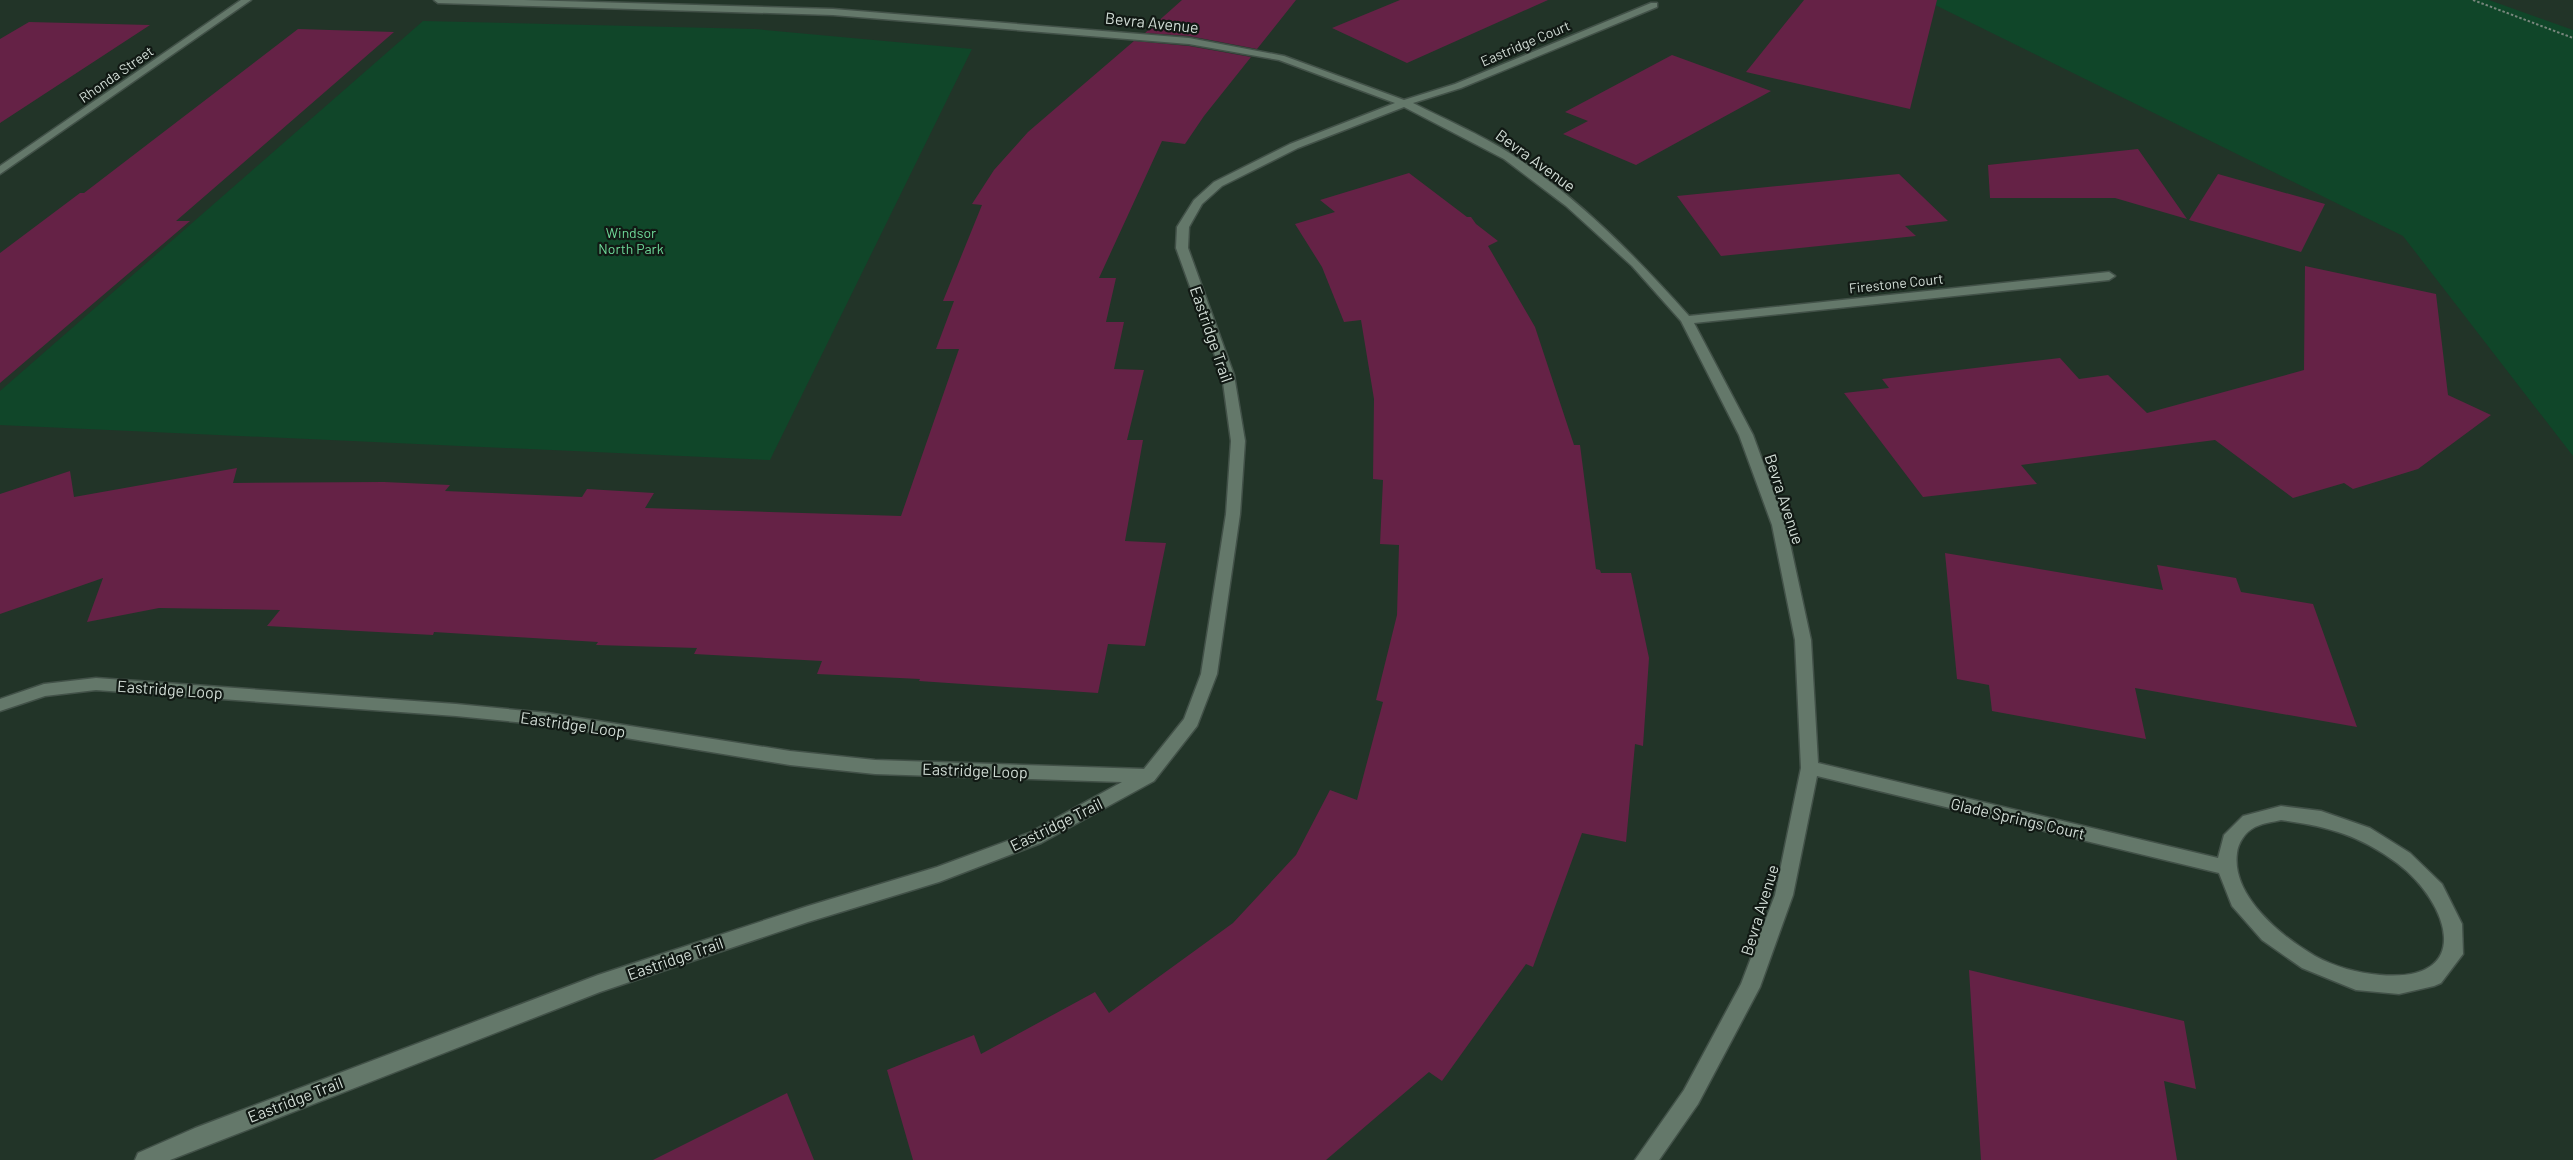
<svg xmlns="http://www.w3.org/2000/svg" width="2573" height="1160" font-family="Barlow,sans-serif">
	<rect width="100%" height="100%" fill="#223428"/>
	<path fill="#104629" d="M1925 0H2489L2573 30V456L2403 236Z
		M423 21 755 29 972 49 770 460 0 425V391Z"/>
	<path fill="#652246" d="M1182 0H1296L1257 49 1189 36 1145 33Z
		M1400 0H1548L1407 63 1332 28Z
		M1804 0H1937L1910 109 1746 72Z
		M29 22 150 25 0 123V39Z
		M298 29 394 32 176 221H190L0 383V253L80 193H84Z
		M1134 41 1189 46 1251 57 1204 116 1185 144 1162 141 1099 278H1116L1106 322H1124L1114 369 1144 370 1127 440H1143L1125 541 1166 543 1145 646 1108 644 1098 693 919 681 920 679 817 674 822 661 694 654 697 648 596 645 598 642 434 632 433 635 267 626 280 610 159 608 87 622 103 578 0 614V494L70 471 74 497 237 468 233 483 384 482 450 485 445 491 582 497 587 489 654 493 645 508 901 516 959 349H936L954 301H943L982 205 972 204 994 170 1028 132Z
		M1672 55 1771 91 1636 165 1563 134 1588 121 1565 112Z
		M2138 149 2187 219 2115 198H1990L1988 165Z
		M1409 173 1467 217H1471L1476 224 1498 241 1488 246 1535 327 1574 445H1580L1596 569 1600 570 1601 573H1631L1649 658 1643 746 1635 744 1626 842 1582 833 1533 967 1526 964 1442 1081 1429 1072 1326 1160H913L887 1070 974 1035 981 1054 1095 992 1109 1013 1233 923 1296 855 1330 790 1357 800 1383 702 1376 700 1397 615 1399 545 1380 544 1383 480 1373 479 1374 399 1361 320 1344 322 1322 267 1295 224 1335 212 1320 200Z
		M1899 174 1948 221 1905 226 1916 236 1721 256 1677 196Z
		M2218 174 2325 204 2301 252 2189 220Z
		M2305 266 2436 294 2448 395 2491 415 2418 469 2353 489 2344 483 2293 498 2215 440 2021 465 2037 484 1923 497 1844 393 1889 388 1882 379 2060 358 2079 379 2108 375 2147 413 2304 370Z
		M1945 553 2163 590 2157 565 2236 578 2241 592 2313 604 2357 727 2135 688 2146 739 1992 711 1989 685 1957 679Z
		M1969 970 2184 1021 2196 1089 2164 1081 2177 1160H1981Z
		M787 1093 814 1160H653Z"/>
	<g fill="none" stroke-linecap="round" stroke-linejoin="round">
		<g stroke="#425148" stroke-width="3">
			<path id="minor" d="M241 0H251L0 174V166Z
				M434 0H524L833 9 1189 38 1284 56 1404 100 1455 84 1651 3H1657V7L1461 88 1413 103C1446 120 1480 134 1511 154 1579 198 1636 257 1689 316L2109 272 2115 276 2109 280 1694 323 1753 435 1786 525 1811 640 1818 763 2218 858 2224 835 2243 816 2281 806 2321 811 2370 828 2410 853 2442 884 2462 924 2463 954 2441 983 2434 986 2399 994 2356 990 2302 968 2262 940 2232 906 2219 873 1817 776 1793 895 1760 987 1698 1104 1659 1160H1635L1684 1090 1741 984 1775 895 1801 768 1795 640 1772 525 1739 435 1681 321 1632 266 1566 206 1504 159 1404 107 1298 148 1222 186 1202 204 1189 227 1188 248 1234 375 1245 441 1240 514 1217 674 1197 726 1154 781 1041 843 939 882 808 922 600 992 170 1160H135L138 1153 195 1128 598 975 808 906 937 867 1029 833 1122 782 875 774 790 765 547 725 456 716 96 690 45 696 0 711V699L44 684 96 678 456 704 547 713 790 751 875 760 1144 769 1184 719 1201 674 1226 514 1231 441 1222 375 1176 248 1177 227 1194 200 1214 182 1290 144 1395 103 1279 60 1189 44 833 15 438 3ZM2281 820C2326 826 2360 835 2397 863 2449 902 2476 983 2380 975 2358 973 2335 967 2315 956 2282 937 2231 896 2237 853 2238 843 2245 832 2255 827 2263 823 2273 822 2281 820Z"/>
		</g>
		<path stroke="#77867c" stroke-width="2" stroke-dasharray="2.5 2" stroke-linecap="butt" d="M2473 0 2573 38"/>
		<use href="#minor" fill="#64786a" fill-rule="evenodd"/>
	</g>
	<g text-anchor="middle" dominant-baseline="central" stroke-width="4.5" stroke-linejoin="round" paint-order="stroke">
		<g font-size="14" fill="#d1dcd5" stroke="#111914">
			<text transform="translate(1525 43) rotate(-23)">Eastridge Court</text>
			<text transform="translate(116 74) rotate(-35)">Rhonda Street</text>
			<text transform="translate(1896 283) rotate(-6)">Firestone Court</text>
		</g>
		<g font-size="14" fill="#6ed898" stroke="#111914">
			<text x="631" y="232">Windsor<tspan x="631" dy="16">North Park</tspan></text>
		</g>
		<g font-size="16" fill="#d1dcd5" stroke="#111914">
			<text transform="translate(1152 22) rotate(6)">Bevra Avenue</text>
			<text transform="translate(1536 160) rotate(36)">Bevra Avenue</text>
			<text transform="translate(1212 334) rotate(71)">Eastridge Trail</text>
			<text transform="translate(1785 499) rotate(72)">Bevra Avenue</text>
			<text transform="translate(170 689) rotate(4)">Eastridge Loop</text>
			<text transform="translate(573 724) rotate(8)">Eastridge Loop</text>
			<text transform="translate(975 770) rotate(2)">Eastridge Loop</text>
			<text transform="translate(2018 818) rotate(13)">Glade Springs Court</text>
			<text transform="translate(1056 824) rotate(-26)">Eastridge Trail</text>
			<text transform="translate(1759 910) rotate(-73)">Bevra Avenue</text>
			<text transform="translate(675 958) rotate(-19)">Eastridge Trail</text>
			<text transform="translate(295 1099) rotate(-21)">Eastridge Trail</text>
		</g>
	</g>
</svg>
